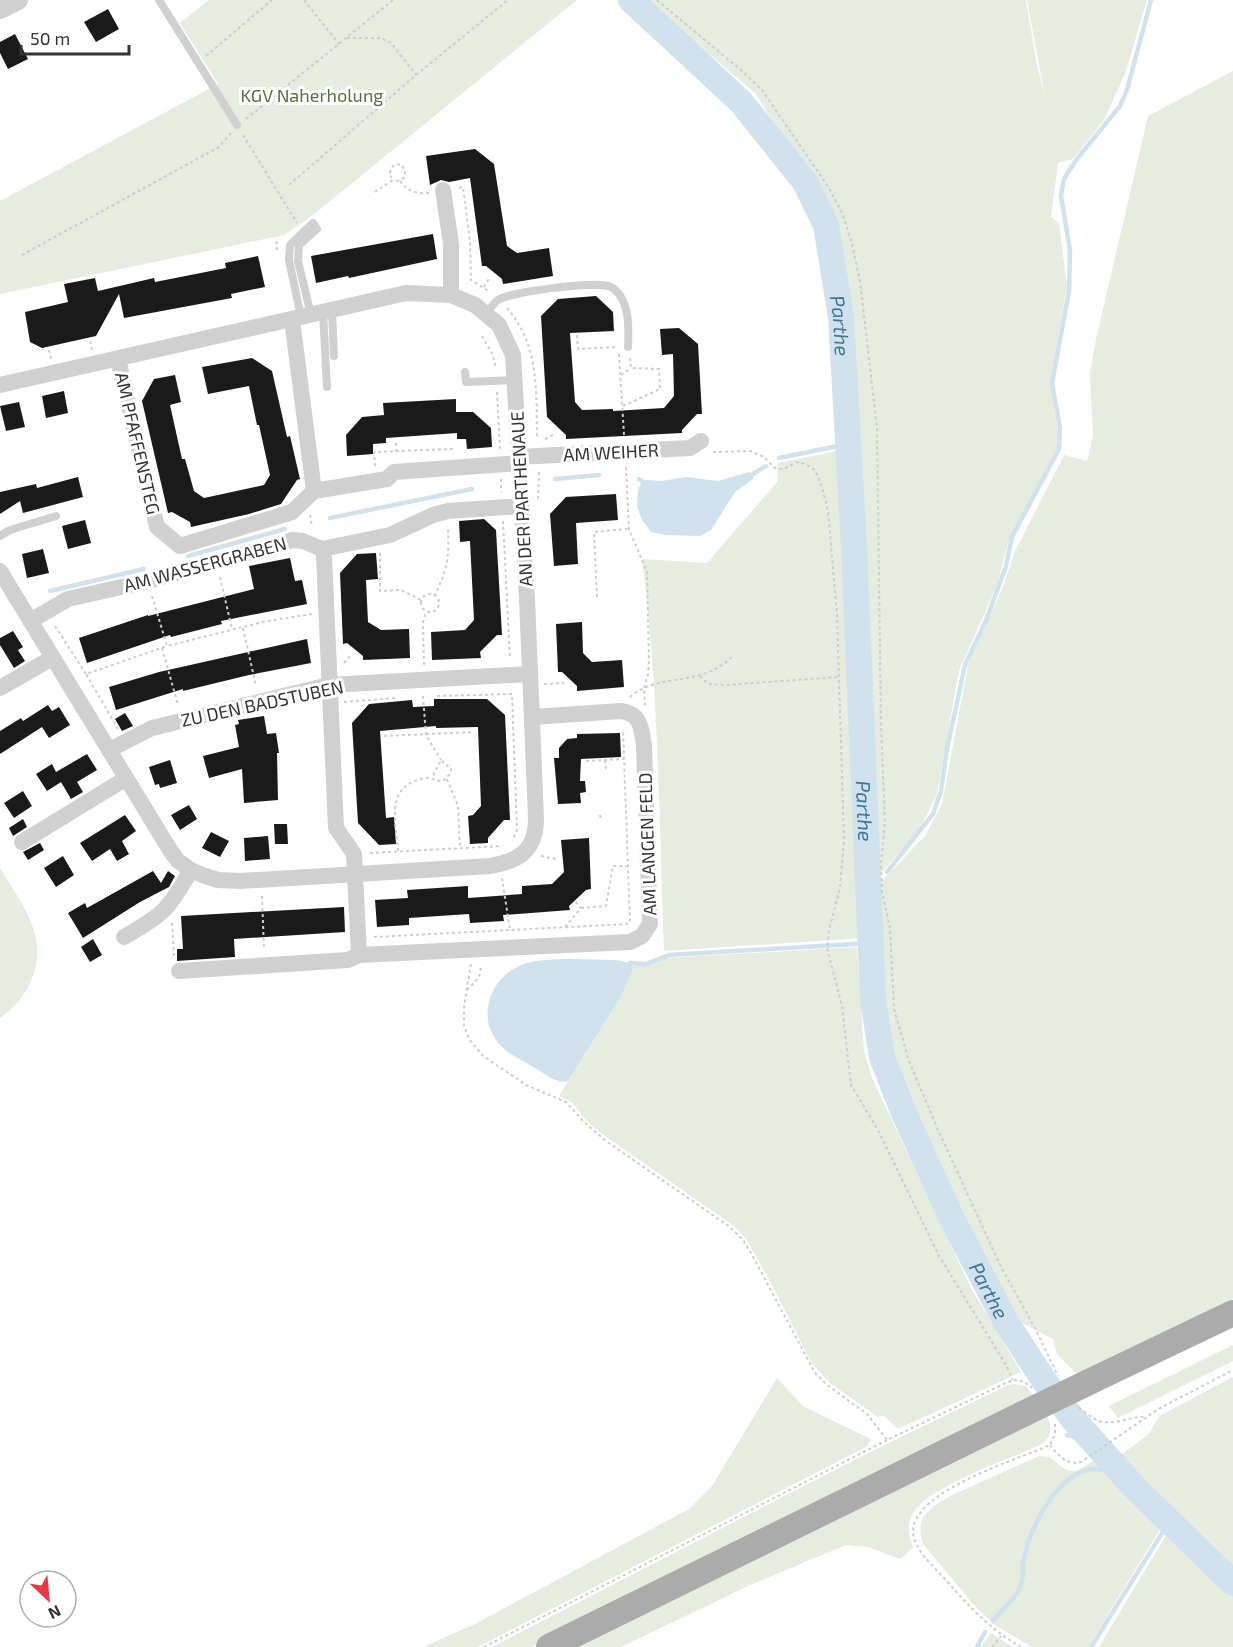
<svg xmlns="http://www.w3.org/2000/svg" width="1233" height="1647" font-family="'Exo 2',sans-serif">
	<rect width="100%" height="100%" fill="#fff"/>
	<path fill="#e6ecdf" d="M209 0H577L308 219 284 235 0 294V201L218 84 180 23Z
		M645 0H1026L1036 60 1045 97 1027 0H1147L1125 74 1104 120 1073 159 1058 163 1051 217 1059 223 1067 286 1050 383 1058 432 1057 448 1009 540 997 585 959 671 937 794 921 827 872 884 864 697 856 405 848 308 830 230 822 209 804 175 756 94Z
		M1233 71V1299L1078 1375 1057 1354 1053 1339 1014 1319 967 1238 915 1124 886 1052 873 890 925 836 942 804 968 665 1004 584 1015 551 1064 455 1087 461 1093 436 1090 373 1096 339 1148 116Z
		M843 450 864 938 664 951C659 821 659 688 642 559L707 563 778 481 777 463Z
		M0 868C11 887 25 905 32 925 46 960 30 998 0 1018Z
		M857 947 864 1051 872 1078 971 1288 1021 1372 898 1429 884 1416 878 1417 831 1384 811 1362 769 1279 746 1239 734 1226 598 1131 584 1118 573 1103 559 1096 619 1000 632 970V966L651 964 666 958Z
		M1233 1345V1361L1118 1418 1109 1406Z
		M1233 1377V1567L1117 1458 1149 1434 1159 1416Z
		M777 1378 804 1407 871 1439 866 1447 478 1647H423L475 1624 689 1509 712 1486Z
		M1015 1384 1026 1386 1033 1395 532 1647H492L860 1457 1008 1385Z
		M1047 1415C1053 1428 1052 1437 1040 1445 1011 1458 927 1487 913 1513 906 1525 909 1536 913 1548L900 1559 868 1547 846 1545 750 1585 621 1647H570Z
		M1039 1456 1049 1457C1072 1475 1070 1476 1096 1459L1162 1526 1088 1647H1032L995 1625 974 1605 923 1544C914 1517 929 1509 950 1496Z
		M1168 1532 1233 1592V1647H1099Z
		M991 1633 1013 1647H980Z"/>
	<path fill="#cfe2ee" d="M749 472 753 474V479L735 492 711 530 700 536 666 535 651 532 642 520 637 507 638 490 642 481 646 480 662 481 686 477 718 481Z
		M616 960 630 963 633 967 632 972 619 1000 568 1081C556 1084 545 1074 535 1068 524 1061 509 1055 500 1045 475 1018 490 976 524 964 547 956 591 960 616 960Z"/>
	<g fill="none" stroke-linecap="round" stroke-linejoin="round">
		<path stroke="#cfe2ee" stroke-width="4.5" d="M779 458 848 444
			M753 474 766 466
			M555 479 599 475
			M639 479 642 481
			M330 518 472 489
			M188 556 285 529
			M50 591 144 569
			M887 872 933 814 941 791 947 749 965 665 987 618 1006 566 1012 537 1059 449 1060 428 1052 383 1069 291 1070 250 1061 196 1064 179 1076 160 1120 106 1127 90 1151 0
			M869 893 875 886
			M630 963 646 964 669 955 871 943
			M1067 1435 1094 1442
			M993 1621C1003 1608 1019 1597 1022 1580 1024 1574 1022 1568 1023 1562 1029 1530 1054 1479 1087 1470 1100 1467 1112 1472 1124 1476
			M977 1647 985 1632
			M1091 1647 1169 1522"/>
		<path stroke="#cfe2ee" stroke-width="26" id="s1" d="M631 0 741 102 805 182 826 225 841 317 854 547 873 1000 882 1057 903 1111 951 1217 1006 1322 1043 1379 1073 1419 1136 1489 1233 1583"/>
	</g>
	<path fill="#1a1a1a" d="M108 9 119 29 96 42 84 22Z
		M15 34 28 59 8 69 0 53V42Z
		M475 149 494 164 507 246 517 253 549 248 553 276 503 284 502 279 486 266H482L470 178 449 182 441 180 430 185 426 156Z
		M433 234 437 259 349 278 348 276 316 283 311 256Z
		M258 256 265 287 231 294 232 298 124 318 119 294 96 336 42 348 30 342 25 312 68 302 64 284 95 278 98 291 154 278 155 282 226 268 225 263Z
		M596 296 613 312 614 331 570 333 575 402 582 410 613 409V411L664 408 674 396 673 354 662 355 660 329 679 328 698 344 702 414H697L682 430V433L566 439V435L547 417 541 316 558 299Z
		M252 358 272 371 287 437 290 436 300 479 297 480 281 504 249 514 191 527 190 522 172 512 168 513 142 401 154 379 175 375 181 402 170 405 182 459H185L194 491 204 498 264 485 270 475 259 425H257L249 386 208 394 202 367Z
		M64 391 68 413 46 418 42 396Z
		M456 399V412H473L491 428 492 447 467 449 466 439H457V433L386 438V443L373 444V454L347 456 346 435 362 417 384 415 383 403Z
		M19 402 25 427 6 431 0 406Z
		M78 477 83 497 23 513 20 501 0 514V492L36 484 37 488Z
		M616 494 618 520 576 523 578 564 554 566 550 514 566 497Z
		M484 519 496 530 502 635H497L480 652 481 658 432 660 431 632 465 630 474 620 470 541 460 542 459 521Z
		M85 520 91 543 68 549 62 526Z
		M43 549 49 573 27 578 22 554Z
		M376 553 378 579 366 580 368 622 381 630 409 629 410 658 363 660V656L347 643 343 644 340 573 357 554Z
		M290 558 295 581 302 580 307 604 221 621 222 624 171 637 170 635 87 663 79 638 148 615V616L254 589 249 566Z
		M582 622 583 653 592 662 622 660 624 687 577 691V686L562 672H558L556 624Z
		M13 631 23 647 18 650 25 661 14 668 0 645V638Z
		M307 639 311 663 249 675 183 691V689L116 710 109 687 159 672Z
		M434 699H487L505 715 510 820H504L488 838V843L470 844 468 816 473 815 481 806 478 727 436 728V726L380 731 386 818 394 817 396 844 379 845 358 823 352 723 369 704 412 700 413 707 434 706Z
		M48 705 52 711 59 707 70 725 49 738 42 727 0 754V731L21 718 23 721Z
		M125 713 133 726 122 731 115 719Z
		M264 716 267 734 276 733 279 753H277L278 800 244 803 242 769 209 778 203 756 239 747 235 725 239 724 238 720Z
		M620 733 621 757 581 759 580 781H585L586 792 580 793 581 803 558 804 554 758H559V748L567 739 577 738V734Z
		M87 754 97 770 77 782 83 792 71 799 61 782 47 791 36 774 52 764 56 772Z
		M170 760 177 783 160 788 159 784 155 785 149 767Z
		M23 791 32 806 14 818 4 803Z
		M189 805 197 819 180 830 171 815Z
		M125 815 136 831 122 841 129 854 117 861 110 849 92 861 80 843Z
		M23 819 27 827 13 836 9 828Z
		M274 824H287L288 844H275Z
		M211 832 229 841 220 857 202 848Z
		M268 836 270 859 245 861 244 838Z
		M589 838 591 889 586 890 569 906 570 910 503 915 504 921 470 923 469 914 409 918V925L377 927 375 900 408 898 407 890 468 886V898L522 894V886L552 884 564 872 561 840Z
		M40 843 44 850 28 860 23 852Z
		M63 856 74 875 56 887 44 868Z
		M153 871 161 883 168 871 175 876 169 887 140 902 83 938 68 913 85 903 87 908Z
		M344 907 345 932 234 939 235 957 177 961V949H183L181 916Z
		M93 939 102 955 90 962 81 947Z"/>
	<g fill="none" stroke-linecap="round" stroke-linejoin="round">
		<path stroke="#cdcdcd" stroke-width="2" stroke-dasharray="3 3" stroke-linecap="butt" d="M304 0 339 44
			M657 0 742 71 762 90 829 188 843 215 852 244 860 281 877 428 881 727 885 822 881 864 882 892 890 928 894 1009 909 1061 938 1130 1001 1267 1035 1328 1058 1376
			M347 38H381L391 43 416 75
			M206 56 272 0
			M246 119 393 0
			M243 135 297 223
			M400 181C407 191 417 194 429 193
			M289 185 416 75 508 0
			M459 188 463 187 470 241 471 280 490 292
			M375 192 393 180 389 174 393 166 400 164C405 169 406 172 404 178L397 181 393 180
			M277 250 276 243 280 240
			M22 255 219 147 231 133
			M484 287 490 277
			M507 308C540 346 536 392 537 439
			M577 335 578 349 618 347
			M482 336 493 355 496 369
			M90 341 92 350
			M49 350 51 359
			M619 354 624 435
			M621 375 631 368
			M497 392 500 450
			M623 406 660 389 659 369 631 368 630 358
			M545 439 553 435
			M396 443V451
			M713 452 750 451 762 456 775 468 783 469 798 462 806 464 815 470 821 484 828 510 837 615 844 840 840 888 829 930 827 948 842 1006 851 1085 878 1130 938 1254 1006 1365 1013 1380
			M375 466 374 452 452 449 453 453
			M626 467 629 529 647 572 649 659 648 675 644 688 645 706
			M501 479V492
			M538 499 539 472
			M310 515 312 527
			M503 521 510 659
			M380 553V591L401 590 421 600
			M220 577 232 629
			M421 603a9 9 0 1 1 18 0a9 9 0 1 1-18 0Z
			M152 596 167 646 267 621 312 614
			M434 596C448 571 449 555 448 527
			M597 597 594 532 628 529
			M55 626 86 674
			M243 628 256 686
			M162 648 178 705
			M344 663 350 656
			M424 665 423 622 426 612
			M700 676 708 684 725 685 839 677
			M544 684 564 683
			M423 696 426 735 441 760
			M437 696 512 694 517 830 512 840
			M630 697C661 671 699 689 733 656
			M344 702 396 698
			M118 729 86 674 167 646
			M384 736 474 732
			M605 760 606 769
			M586 761 624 759
			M447 779 458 806 460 849
			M600 815 601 821
			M398 851C396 820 384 786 425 778 432 777 437 782 443 781L450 774 451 769 441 760 432 778
			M370 853 502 846
			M541 856 556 859
			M502 878 510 930 627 924 630 922 623 729
			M262 896 264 950
			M581 908 606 906 613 866H628
			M172 923 174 956
			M565 927 581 908 576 902
			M374 937 510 930V932
			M471 964 464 1007V1026L469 1039 482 1055 526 1085 566 1102 583 1121 606 1141 730 1227 743 1240 751 1253 815 1373 826 1384 867 1414 887 1440 1010 1381C1019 1379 1025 1381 1032 1388
			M467 990C474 982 483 977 480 965
			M1079 1408C1085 1412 1092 1418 1099 1421 1115 1426 1130 1416 1146 1417
			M1050 1445C1058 1455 1067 1466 1081 1462L1160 1408 1233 1370
			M484 1647 887 1440
			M992 1647 1001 1636
			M1021 1647C989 1629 967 1604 943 1577 934 1567 920 1555 915 1541 896 1495 1020 1459 1050 1445L1055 1434V1422"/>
		<path stroke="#d0d0d0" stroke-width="8" d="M159 0 237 125
			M332 310 334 356
			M323 312 327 387
			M486 314C490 310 493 303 498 300 509 292 599 280 611 287 630 298 629 329 628 347
			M301 317 289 260 290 245 313 223 317 229 299 245 298 261 311 315
			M465 372 466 382 514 380
			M0 536 10 530 56 516"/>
		<path stroke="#d0d0d0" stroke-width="16" d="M443 190 451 244V295
			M292 320 314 491
			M118 359 157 527 180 546 292 512 314 491 387 479 394 472 519 463
			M0 385 406 293 451 295 475 305 499 325 513 355 527 599 536 818C536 851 519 861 490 866L240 881 218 880 205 876 191 870 178 861 170 850 0 571
			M519 457 690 448 701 441
			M322 549 324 556 336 828 354 854 359 955 630 942 642 936 650 924 644 745C641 727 641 714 621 711L532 717
			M30 621 68 599 148 581 293 540 303 541 322 549 390 535 433 515 448 511 522 506
			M0 688 52 658
			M109 750 152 728 329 685 529 674
			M22 842 125 779
			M124 937C163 915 169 909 191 870
			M179 971 348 960 359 955"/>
		<path stroke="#d0d0d0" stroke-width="20" d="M0 9 18 0"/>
		<path stroke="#ababab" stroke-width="26" d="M1089 1382 1233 1313
			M549 1647 1023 1414"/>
		<path stroke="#ababab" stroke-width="26" d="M1023 1414 1089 1382"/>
	</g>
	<g text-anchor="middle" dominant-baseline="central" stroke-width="6" stroke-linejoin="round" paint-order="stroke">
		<g font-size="18" fill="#56703f" stroke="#fff">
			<text x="312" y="95">KGV Naherholung</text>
		</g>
		<g font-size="18" fill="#333" stroke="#fff">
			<text transform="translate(138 443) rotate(77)">AM PFAFFENSTEG</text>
			<text transform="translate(611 452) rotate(-3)">AM WEIHER</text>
			<text transform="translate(521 499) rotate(-93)">AN DER PARTHENAUE</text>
			<text transform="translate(205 564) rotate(-15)">AM WASSERGRABEN</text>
			<text transform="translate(262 703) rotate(-12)">ZU DEN BADSTUBEN</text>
			<text transform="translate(647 844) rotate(-92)">AM LANGEN FELD</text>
		</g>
		<g font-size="20" font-style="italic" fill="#3f7597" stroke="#fff">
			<text stroke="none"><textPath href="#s1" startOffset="402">Parthe</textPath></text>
			<text stroke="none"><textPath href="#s1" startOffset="888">Parthe</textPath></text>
			<text stroke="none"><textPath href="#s1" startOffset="1392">Parthe</textPath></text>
		</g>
	</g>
	<g transform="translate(48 1599) rotate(154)"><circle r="28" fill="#ffffff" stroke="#adadad" stroke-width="1.5"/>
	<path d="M0-4.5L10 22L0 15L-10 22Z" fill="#e63946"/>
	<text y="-9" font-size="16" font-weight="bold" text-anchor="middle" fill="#333333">N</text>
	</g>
	<path d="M21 45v9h108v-9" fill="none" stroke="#333333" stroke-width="3"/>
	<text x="30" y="45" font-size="18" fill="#333333" stroke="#ffffff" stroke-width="4.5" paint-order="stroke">50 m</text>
</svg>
